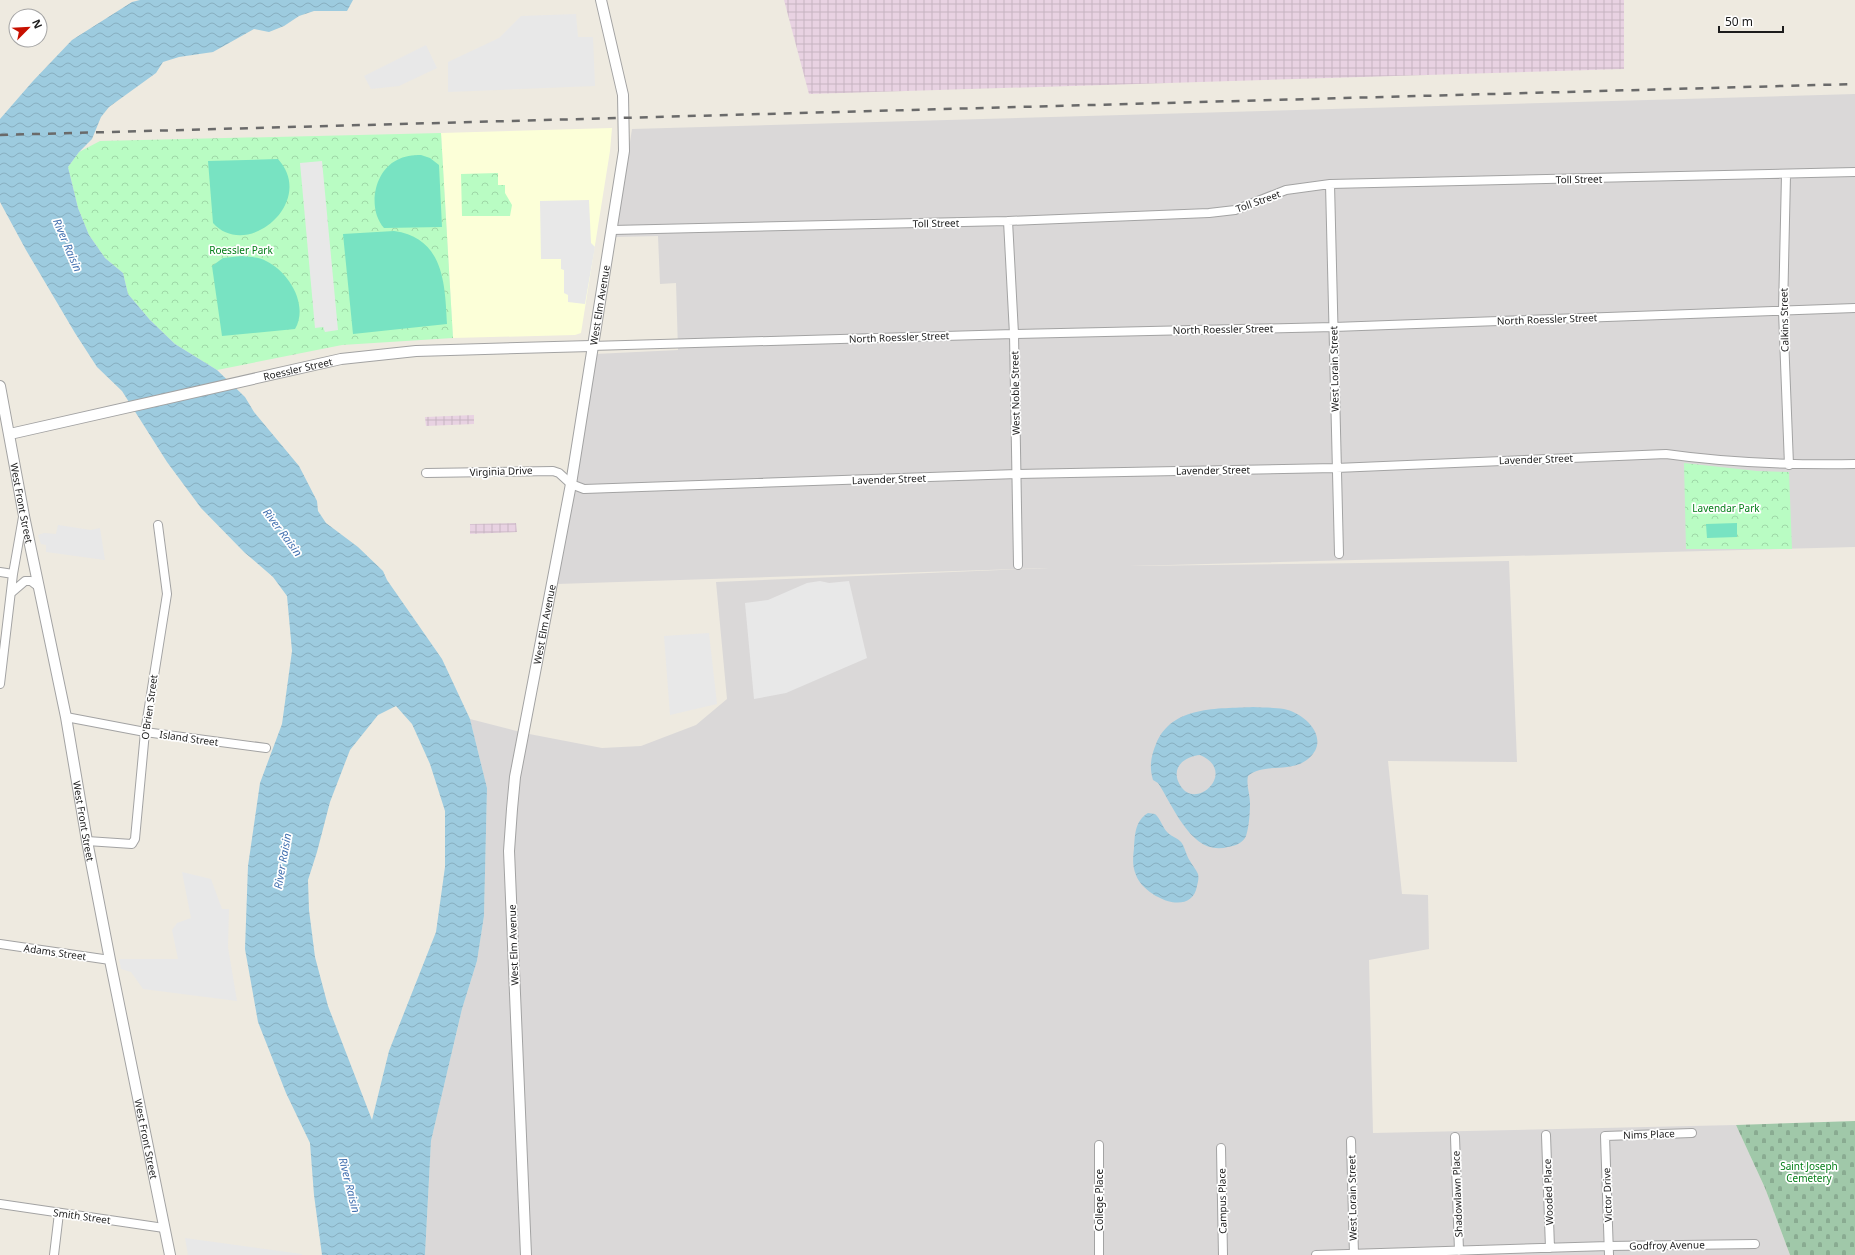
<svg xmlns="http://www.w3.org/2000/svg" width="1855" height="1255" font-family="'Noto Sans',sans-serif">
	<defs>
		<pattern id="industrial-grid" width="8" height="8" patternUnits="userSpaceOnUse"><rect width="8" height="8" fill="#e8d2e2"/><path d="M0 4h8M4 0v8" fill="none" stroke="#c6b4c1"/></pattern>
		<pattern id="cemetery-stones" width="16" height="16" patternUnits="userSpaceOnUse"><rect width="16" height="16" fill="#a0c8a9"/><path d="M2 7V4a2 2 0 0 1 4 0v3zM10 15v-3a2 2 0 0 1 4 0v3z" fill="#89ab91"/></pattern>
		<pattern id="park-crowns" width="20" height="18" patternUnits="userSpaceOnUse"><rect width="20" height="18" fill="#b9fcc3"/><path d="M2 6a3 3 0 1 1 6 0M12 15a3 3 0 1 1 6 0" fill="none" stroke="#9ed7a7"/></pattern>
		<pattern id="water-waves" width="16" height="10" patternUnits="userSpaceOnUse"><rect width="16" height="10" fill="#9dcbdf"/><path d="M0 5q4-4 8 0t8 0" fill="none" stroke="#87aebf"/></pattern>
	</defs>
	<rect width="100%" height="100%" fill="#eeeae0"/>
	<path fill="#dad8d8" d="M1855 94V547L1130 566 1509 561 1517 762 1388 761 1402 894 1428 895 1429 949 1369 960 1373 1133 1736 1125 1765 1188 1790 1255H425L431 1141 462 1009 477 961 484 916 487 788 470 719 524 733 602 748 641 746 696 725 727 699 716 582 1049 568 557 584 595 354 678 350 676 283 660 284 658 236 615 237 632 129Z"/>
	<path fill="url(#industrial-grid)" d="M784 0H1624V69L809 94Z
		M474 415V424L426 426 425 417Z
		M516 523 517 532 470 534V524Z"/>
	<path fill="#fcffd8" d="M612 128 610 151 581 333 575 335 453 338 441 133Z"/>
	<path fill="url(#cemetery-stones)" d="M1855 1121V1255H1790L1765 1188 1736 1125Z"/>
	<path fill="url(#park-crowns)" d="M441 133 453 338 342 345 217 370 175 344 150 320 128 294 123 273 105 258 89 235 78 208 68 167 79 152 100 141Z
		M498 173V185H505V193L512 205 510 216H462L461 174Z
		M1684 463 1757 471 1789 472 1792 549H1686Z"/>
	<path fill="#78e3c2" d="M421 155 430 158 439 165 442 227 384 228C367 209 374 171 397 160 404 156 413 155 421 155Z
		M278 159C317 202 247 261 213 223L208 161Z
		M394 231C444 238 445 284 447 324L353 334 343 234Z
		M242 256C250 257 259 257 266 261 289 272 309 305 295 329L222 336 212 266 223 258Z
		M1737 523V537L1707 538 1706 524Z"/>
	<path fill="#e8e8e8" d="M576 14 578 37H593L595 86 448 92V62L499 38 521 16Z
		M426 45 437 68 399 86 371 89 364 76Z
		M322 161 338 330 325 332 323 327 315 328 300 163Z
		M589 200 591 243 595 247 585 304 568 302V295L564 293V270L561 269V259H541L540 201Z
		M58 525 91 530 100 528 105 560 46 552V545L41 544 38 535 44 533 56 534Z
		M820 581 829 583 849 581 867 658 786 693 754 699 745 603 768 600 807 583Z
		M709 633 717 704 670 715 664 636Z
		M182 872 211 879 222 909H229L228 947 237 1001 143 989 131 972 121 969 119 959H178L172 930 177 923 191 918Z
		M185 1238 302 1254V1255H188Z"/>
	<path fill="url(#water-waves)" fill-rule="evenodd" d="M140 0H353L347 11H314L299 16 284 26 269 32 254 29 213 52 179 57 163 62 156 73 109 107 101 117 92 139 79 152 68 167 78 208 89 235 105 258 123 273 128 294 150 320 175 344 217 370 245 397 254 412 299 466 317 501 318 511 326 523 358 547 383 571 387 580 442 659 470 719 487 788 484 916 477 961 462 1009 431 1141 425 1255H322L314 1195 310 1143 286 1093 258 1022 245 949 248 866 260 783 282 724 292 651 287 596 273 577 244 552 201 508 167 462 122 391 97 367 75 333 26 250 0 202V119L33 81 72 40 132 2ZM396 706 412 724 430 764 445 811V867L436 932 389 1051 372 1120 328 1006 315 957 309 910 308 880 317 852 330 802 350 750 378 715Z
		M1253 707C1263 708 1274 707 1284 709 1305 713 1332 739 1308 759 1290 774 1263 762 1248 776 1246 785 1250 794 1250 803 1250 813 1249 827 1246 836 1243 843 1235 846 1228 847 1192 857 1174 807 1158 783L1153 780C1149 767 1151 756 1156 744 1172 705 1218 709 1253 707ZM1200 755C1240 772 1192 816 1178 781 1172 765 1187 756 1200 755Z
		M1148 813 1155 814C1161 819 1162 827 1168 833 1172 837 1178 838 1181 842 1185 847 1186 855 1190 861 1192 865 1196 869 1198 874 1199 878 1198 882 1197 886 1191 919 1143 896 1136 875 1132 866 1133 857 1134 848 1135 834 1135 821 1148 813Z"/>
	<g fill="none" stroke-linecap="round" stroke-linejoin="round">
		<g stroke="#a3a3a3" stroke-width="10">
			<path id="minor" d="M1786 175 1783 311 1789 465
				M1330 184 1339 554
				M1008 221 1014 334 1018 565
				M612 230 1008 221 1209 213 1235 210 1286 190 1330 184 1855 172
				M591 346 1014 334 1334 327 1855 308
				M426 473 553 471 559 473 571 484 584 489 1017 474 1336 468 1666 454C1729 463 1792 465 1855 464
				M0 572 13 574
				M11 593 25 581H31L39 587
				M0 684 13 574 23 517
				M66 717 145 732 266 748
				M87 841 132 844 135 839 145 732 167 594 158 525
				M0 944 110 960
				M1546 1135 1550 1248
				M1455 1137 1459 1251
				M1351 1141 1354 1255
				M1099 1145V1255
				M1221 1148 1223 1255
				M0 1204 164 1228
				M54 1255 59 1213
				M1316 1255 1609 1246 1755 1244
				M1609 1255 1605 1136 1692 1133"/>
		</g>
		<g stroke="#a3a3a3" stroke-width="12">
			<g id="tertiary">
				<path id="s1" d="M0 386 24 516 66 717 87 841 110 960 170 1255"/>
				<path id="s2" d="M10 434 341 359 416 351 591 346"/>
				<path id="s3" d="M526 1255 509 851 512 809 515 777 571 484 624 151 623 95 601 0"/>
			</g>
		</g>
		<use href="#minor" stroke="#fff" stroke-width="8"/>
		<use href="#tertiary" stroke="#fff" stroke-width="10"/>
		<path stroke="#6a6a6a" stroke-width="2.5" stroke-dasharray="8 8" stroke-linecap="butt" d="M0 135 1855 84"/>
	</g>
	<g text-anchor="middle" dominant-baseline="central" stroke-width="3.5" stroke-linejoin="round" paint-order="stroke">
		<g font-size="10" fill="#1c1c1c" stroke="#fff">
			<text transform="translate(1579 179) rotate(-1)">Toll Street</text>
			<text transform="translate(1258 201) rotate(-20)">Toll Street</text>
			<text transform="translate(936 223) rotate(-1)">Toll Street</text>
			<text stroke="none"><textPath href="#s3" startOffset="958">West Elm Avenue</textPath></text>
			<text transform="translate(1547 319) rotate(-2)">North Roessler Street</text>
			<text transform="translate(1784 320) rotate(-91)">Calkins Street</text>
			<text transform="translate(1223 329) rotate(-1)">North Roessler Street</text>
			<text transform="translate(899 337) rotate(-2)">North Roessler Street</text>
			<text stroke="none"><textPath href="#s2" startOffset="295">Roessler Street</textPath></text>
			<text transform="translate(1334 369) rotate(-91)">West Lorain Street</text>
			<text transform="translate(1015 393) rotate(-91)">West Noble Street</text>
			<text transform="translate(1536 459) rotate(-2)">Lavender Street</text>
			<text transform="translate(1213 470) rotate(-1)">Lavender Street</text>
			<text transform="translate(501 471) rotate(-2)">Virginia Drive</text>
			<text transform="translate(889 479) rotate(-2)">Lavender Street</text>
			<text stroke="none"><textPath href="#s1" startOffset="119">West Front Street</textPath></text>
			<text stroke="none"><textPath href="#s3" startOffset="634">West Elm Avenue</textPath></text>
			<text transform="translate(149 707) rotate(-82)">O'Brien Street</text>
			<text transform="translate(189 738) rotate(8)">Island Street</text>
			<text stroke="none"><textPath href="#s1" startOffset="443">West Front Street</textPath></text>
			<text transform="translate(513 945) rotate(-92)">West Elm Avenue</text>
			<text transform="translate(55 952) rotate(8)">Adams Street</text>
			<text transform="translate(1649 1134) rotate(-2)">Nims Place</text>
			<text stroke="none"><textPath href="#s1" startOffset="767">West Front Street</textPath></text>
			<text transform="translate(1548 1192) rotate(-92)">Wooded Place</text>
			<text transform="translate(1457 1194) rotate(-92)">Shadowlawn Place</text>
			<text transform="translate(1607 1195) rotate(-92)">Victor Drive</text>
			<text transform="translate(1352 1198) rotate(-91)">West Lorain Street</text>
			<text transform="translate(1099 1200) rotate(-90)">College Place</text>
			<text transform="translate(1222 1201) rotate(-91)">Campus Place</text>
			<text transform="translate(82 1216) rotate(8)">Smith Street</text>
			<text transform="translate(1667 1245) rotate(-1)">Godfroy Avenue</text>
		</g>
		<g font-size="10" fill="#057e18" stroke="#fff">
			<text x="241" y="250">Roessler Park</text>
			<text x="1726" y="508">Lavendar Park</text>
			<text x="1809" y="1166">Saint Joseph<tspan x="1809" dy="12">Cemetery</tspan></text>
		</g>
		<g font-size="11" font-style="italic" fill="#4371b0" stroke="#fff">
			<text transform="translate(68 245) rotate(67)">River Raisin</text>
			<text transform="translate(283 532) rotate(53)">River Raisin</text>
			<text transform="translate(282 861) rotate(-80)">River Raisin</text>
			<text transform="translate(350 1185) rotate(76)">River Raisin</text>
		</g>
	</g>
	<g transform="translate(28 28) rotate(66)"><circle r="19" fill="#ffffff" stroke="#a4a4a4"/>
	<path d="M0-3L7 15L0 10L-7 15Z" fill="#c71000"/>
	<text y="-6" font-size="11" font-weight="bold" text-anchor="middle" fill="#1c1c1c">N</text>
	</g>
	<path d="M1719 26v6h64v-6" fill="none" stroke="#1c1c1c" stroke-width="2"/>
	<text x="1725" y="26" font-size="12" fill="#1c1c1c" stroke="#ffffff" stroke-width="3" paint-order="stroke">50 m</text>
</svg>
